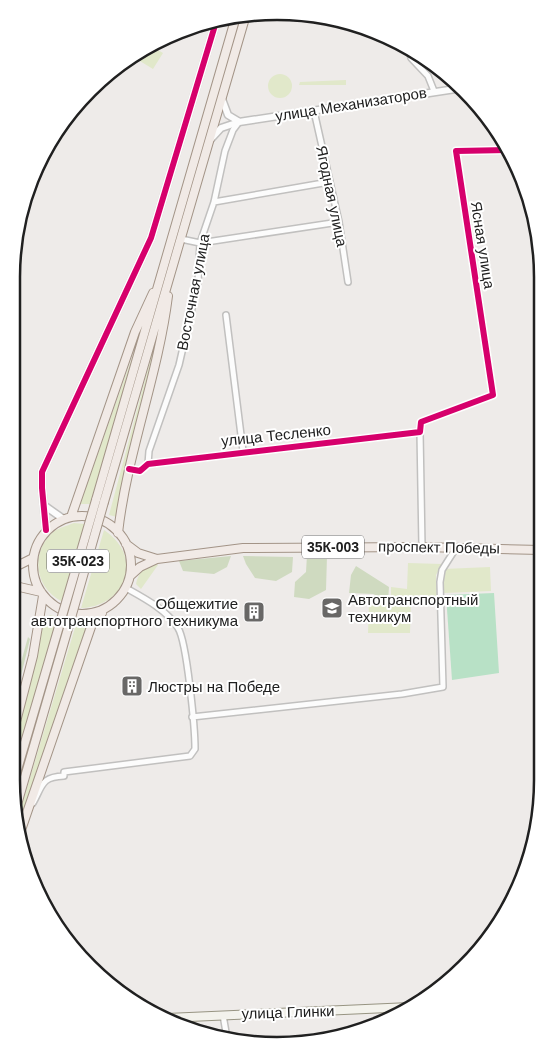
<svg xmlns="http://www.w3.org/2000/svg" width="554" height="1057" font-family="Arial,sans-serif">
	<rect width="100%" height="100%" fill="#eeebe9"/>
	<path fill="#e1e8ca" d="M153 47 163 53 153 69 135 58Z
		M268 86a12 12 0 1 1 24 0a12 12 0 1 1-24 0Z
		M346 80V85H299L300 82Z
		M142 333 91 504H80L140 335Z
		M153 350 155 351 117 517 109 515Z
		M74 523 85 524 63 602C35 589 30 554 52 533 58 528 66 526 74 523Z
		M104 530C144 556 127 606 81 608Z
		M153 563 158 565 141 589 136 584C138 574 144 566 153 563Z
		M408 563 442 564 436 575 437 602H411L410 633H368L369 604 391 603V587L407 589Z
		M490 567 491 591 444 593 443 569Z
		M50 615 58 617 11 781V757L42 624Z
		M77 621 89 623 19 825 18 818Z"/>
	<path fill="#cfdac0" d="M307 555 327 556 326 590 309 599 294 597 295 582 306 572Z
		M231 556 227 567 214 574 183 571 179 561Z
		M243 556 293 557 292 572 276 581 255 578 246 564Z
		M356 566 389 587 388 601 373 594 349 593 351 575Z
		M28 637 30 639 11 716V686L18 673Z"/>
	<path fill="#b8e1c6" d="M494 593 499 673 452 680 446 595Z"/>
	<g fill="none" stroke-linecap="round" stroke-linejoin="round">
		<g stroke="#c1c0bf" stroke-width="8">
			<path id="minor" d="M409 49 411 58 428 76 434 91
				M314 111 339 222 348 282
				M214 202 329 182
				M181 239 200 243 339 222
				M226 315 243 451
				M420 432 422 547
				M148 464 149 451 179 365 198 282 200 243 214 202 225 151 233 130 239 122
				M129 469 140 471 148 464 420 432 421 422 493 395 456 151 508 150
				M192 717 402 694 443 687 440 582 442 570 456 548
				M33 803C43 785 41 777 64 776V772L190 756 195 749C195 729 187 642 178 628 167 610 144 598 126 588
				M223 1015 227 1038"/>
		</g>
		<g stroke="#c1c0bf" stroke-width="9">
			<path id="tertiary" d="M222 99 228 115 238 121
				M210 140 221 128 239 122 462 88
				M45 506 62 518
				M46 530 42 488V472L151 238 216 22"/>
		</g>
		<g stroke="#979482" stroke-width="10">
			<path id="secondary" d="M167 1018 410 1007"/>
		</g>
		<g stroke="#a39487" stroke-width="10">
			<path id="primary" d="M96 500 235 20
				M104 502 245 18
				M33 565a49 49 0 1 1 98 0a49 49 0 1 1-98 0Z
				M71 517 135 332 153 293
				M118 533C127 453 158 376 168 296
				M126 544 138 553 157 559
				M11 569 33 558
				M130 576 140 567 157 559 243 548 422 547 541 550
				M11 585 41 592
				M11 741 33 656 43 596
				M12 787 60 623
				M16 808 69 625
				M20 833 92 624 102 613"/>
		</g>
		<use href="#minor" stroke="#fcfcfc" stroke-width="5"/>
		<use href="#tertiary" stroke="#fcfcfc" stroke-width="6"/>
		<use href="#secondary" stroke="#f3f2ec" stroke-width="8"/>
		<use href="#primary" stroke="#f1eae6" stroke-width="8"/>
		<g stroke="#a39487" stroke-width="10" stroke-linecap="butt">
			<path id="primary-bridge" d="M60 623 96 500
				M69 625 104 502"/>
		</g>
		<use href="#primary-bridge" stroke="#f1eae6" stroke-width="8"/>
		<g stroke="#fff" stroke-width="9">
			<path id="cycleway" d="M129 469 140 471 148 464 420 432 421 422 493 395 456 151 508 150
				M46 530 42 488V472L151 238 216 22"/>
		</g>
		<use href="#cycleway" stroke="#d6006c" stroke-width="6"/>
	</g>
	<defs>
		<g id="university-square" transform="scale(1.125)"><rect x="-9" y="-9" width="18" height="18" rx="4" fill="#686766" stroke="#fff"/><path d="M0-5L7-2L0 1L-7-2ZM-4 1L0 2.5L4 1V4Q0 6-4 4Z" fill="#fff"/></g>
		<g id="building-square" transform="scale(1.125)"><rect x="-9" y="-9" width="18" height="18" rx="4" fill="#686766" stroke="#fff"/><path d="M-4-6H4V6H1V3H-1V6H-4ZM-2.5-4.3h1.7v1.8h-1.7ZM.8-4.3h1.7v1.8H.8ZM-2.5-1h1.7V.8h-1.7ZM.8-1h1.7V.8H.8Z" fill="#fff"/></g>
	</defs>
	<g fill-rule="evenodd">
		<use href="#university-square" x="332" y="608"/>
		<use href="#building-square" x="254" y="612"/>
		<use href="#building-square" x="132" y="686"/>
	</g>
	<g text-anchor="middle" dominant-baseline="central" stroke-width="4" stroke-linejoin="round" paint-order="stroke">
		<g fill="#fff" stroke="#636363" stroke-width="1">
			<rect x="302" y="535.5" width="62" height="23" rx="4"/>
			<rect x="47" y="549.5" width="62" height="23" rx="4"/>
		</g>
		<g font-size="14" font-weight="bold" fill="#202020">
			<text x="333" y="547">35К-003</text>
			<text x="78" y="561">35К-023</text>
		</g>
		<g font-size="15" fill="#202020" stroke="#fff">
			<text transform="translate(351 104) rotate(-9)">улица Механизаторов</text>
			<text transform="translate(332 196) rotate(78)">Ягодная улица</text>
			<text transform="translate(483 245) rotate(81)">Ясная улица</text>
			<text transform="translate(193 292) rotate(-79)">Восточная улица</text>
			<text transform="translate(276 435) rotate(-6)">улица Тесленко</text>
			<text transform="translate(439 547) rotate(1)">проспект Победы</text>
			<text transform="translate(288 1012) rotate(-2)">улица Глинки</text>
		</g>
		<g font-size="15" fill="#202020" stroke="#fff" text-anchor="start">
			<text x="348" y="599">Автотранспортный<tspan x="348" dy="17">техникум</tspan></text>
			<text x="238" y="603" text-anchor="end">Общежитие<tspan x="238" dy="17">автотранспортного техникума</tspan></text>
			<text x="148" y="686">Люстры на Победе</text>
		</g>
	</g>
	<path d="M0 0H554V1057H0ZM277 20H277A257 257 0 0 1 534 277V780A257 257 0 0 1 277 1037H277A257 257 0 0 1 20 780V277A257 257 0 0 1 277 20Z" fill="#fff" fill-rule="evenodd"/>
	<path fill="none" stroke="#202020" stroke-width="2.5" d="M277 20H277A257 257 0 0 1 534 277V780A257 257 0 0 1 277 1037H277A257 257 0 0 1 20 780V277A257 257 0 0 1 277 20Z"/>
</svg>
